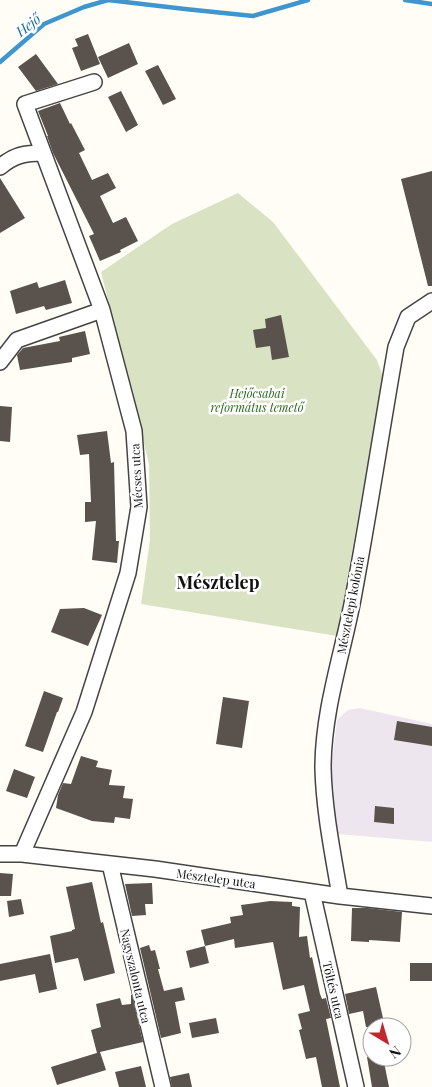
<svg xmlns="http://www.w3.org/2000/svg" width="432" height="1087" font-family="'Playfair Display',serif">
	<rect width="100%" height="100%" fill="#fffdf5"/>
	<path fill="#eee6ef" d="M360 708 432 724V842L338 834 330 780 337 720 348 710Z"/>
	<path fill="#d9e3c4" d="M238 193 273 222 377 360 383 377 337 636 141 604 150 540 149 464 101 272 172 224Z"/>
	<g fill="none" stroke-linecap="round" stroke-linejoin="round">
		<path stroke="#3f96cf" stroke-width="4.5" d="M405 0 432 4
			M0 62 44 24 84 7 108 0 185 9 253 16 308 0"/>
	</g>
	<path fill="#5a524d" d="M88 34 100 64 81 71 72 48 78 46 75 39Z
		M129 43 138 64 108 78 98 57Z
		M36 54 58 84 36 91 18 67Z
		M158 65 176 99 163 105 145 71Z
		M121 91 138 125 126 132 108 97Z
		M60 103 70 124 71 123 85 150 79 153 92 180 108 173 116 188 100 196 113 223 126 217 138 241 120 250 121 252 100 261 89 236 94 234 53 153 47 136H48L38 111Z
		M432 171V286H428L401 179Z
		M0 178 25 218 0 233Z
		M65 280 72 303 46 310 44 306 16 314 10 291 37 282 39 288Z
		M281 315 289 357 272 360 270 346 256 348 253 330 266 328 265 319Z
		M85 331 90 354 72 358V362L20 370 17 355 23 348 60 341 59 337Z
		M0 406 12 407 10 442 0 441Z
		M107 431 111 463 114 462 116 541H119L117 563 92 560 96 521 85 522V502H91L89 454 80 455 77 435Z
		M84 608 102 615 88 646 51 632 60 609Z
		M44 691 63 698 58 712H57L43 752 25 746Z
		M223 697 249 701 242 748 216 744Z
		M397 721 432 727V746L394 740Z
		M81 756 98 761 96 767 112 770 109 785 125 786 123 798 133 799 130 819 115 817 114 823 92 821 56 808 58 795 63 783 71 784Z
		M14 769 35 777 27 798 6 791Z
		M375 806 394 808V824L374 822Z
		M0 873 13 874 11 896H0Z
		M92 882 101 923 103 922 115 973 84 981 78 958 55 963 50 936 72 931V930L75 929 66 887Z
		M152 883 153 904H145L146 915 132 916 125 884Z
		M21 899 24 914 9 917 7 901Z
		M270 901 292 902V906L300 907 299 937 307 936 310 958 312 957 320 994 322 999 326 998 331 1018 326 1019 340 1087H322L316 1057 306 1059 299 1030 302 1029 298 1014 310 1011 304 985 283 990 273 942 235 948 234 939 205 946 209 963 190 968 186 951 205 946 201 930 231 923 230 917 243 915 241 905Z
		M352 908H368L402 912 400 942 369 940V942L351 941Z
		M149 945 151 951 155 950 160 969H158L164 991 182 987 185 1000 175 1002 181 1033 161 1038 140 948Z
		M50 954 57 989 39 993 35 974 0 981V964Z
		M410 963H432V981H410Z
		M376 987 385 1027H366L363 1011 349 1014 345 994Z
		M131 995H132L143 1042 100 1052 106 1070 57 1085 51 1067 100 1052 97 1053 91 1030 101 1027 96 1004 120 998 122 1005 131 1004Z
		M216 1018 219 1033 192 1038 189 1023Z
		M367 1057H383L389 1087H372Z
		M141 1066 146 1087H119L115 1072Z
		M189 1073 192 1087H172L170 1077Z"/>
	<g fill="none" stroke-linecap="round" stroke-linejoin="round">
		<g stroke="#444" stroke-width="18">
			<path id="minor" d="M0 167C14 155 25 153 43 153
				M0 362 17 340 102 310
				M0 854H22L155 869 340 896 432 906
				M22 854 84 712 128 573 139 507 134 431 102 310 25 104 94 82
				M110 864 163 1087
				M312 892 356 1087
				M340 896C333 854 324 811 323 768 323 712 341 659 352 604 368 519 381 433 396 347L408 317 432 301"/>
		</g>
		<use href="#minor" stroke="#fff" stroke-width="15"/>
	</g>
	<g text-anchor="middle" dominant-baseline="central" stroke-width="5" stroke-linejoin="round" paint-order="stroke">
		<g font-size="12" font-style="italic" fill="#2f6b1f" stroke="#fff">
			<text x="257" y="393">Hejőcsabai<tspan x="257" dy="14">református temető</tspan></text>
		</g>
		<g font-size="12" fill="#111" stroke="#fff">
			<text transform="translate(136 476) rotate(-93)">Mécses utca</text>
			<text transform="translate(350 605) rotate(-79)">Mésztelepi kolónia</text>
			<text transform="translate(216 878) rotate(8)">Mésztelep utca</text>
			<text transform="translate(136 976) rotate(77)">Nagyszalonta utca</text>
			<text transform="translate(334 990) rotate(77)">Töltés utca</text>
		</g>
		<g font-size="14" font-style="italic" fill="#1768a6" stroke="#fff">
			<text transform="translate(28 25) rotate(-38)">Hejő</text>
		</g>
		<g font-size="18" font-weight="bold" fill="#111" stroke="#fff">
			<text x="218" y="582">Mésztelep</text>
		</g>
	</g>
	<g transform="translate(387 1042) rotate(142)"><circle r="24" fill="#ffffff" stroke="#a0a0a0"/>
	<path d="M0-4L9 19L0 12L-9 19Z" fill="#c4262e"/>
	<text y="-8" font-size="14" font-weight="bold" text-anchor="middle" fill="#111111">N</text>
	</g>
</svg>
